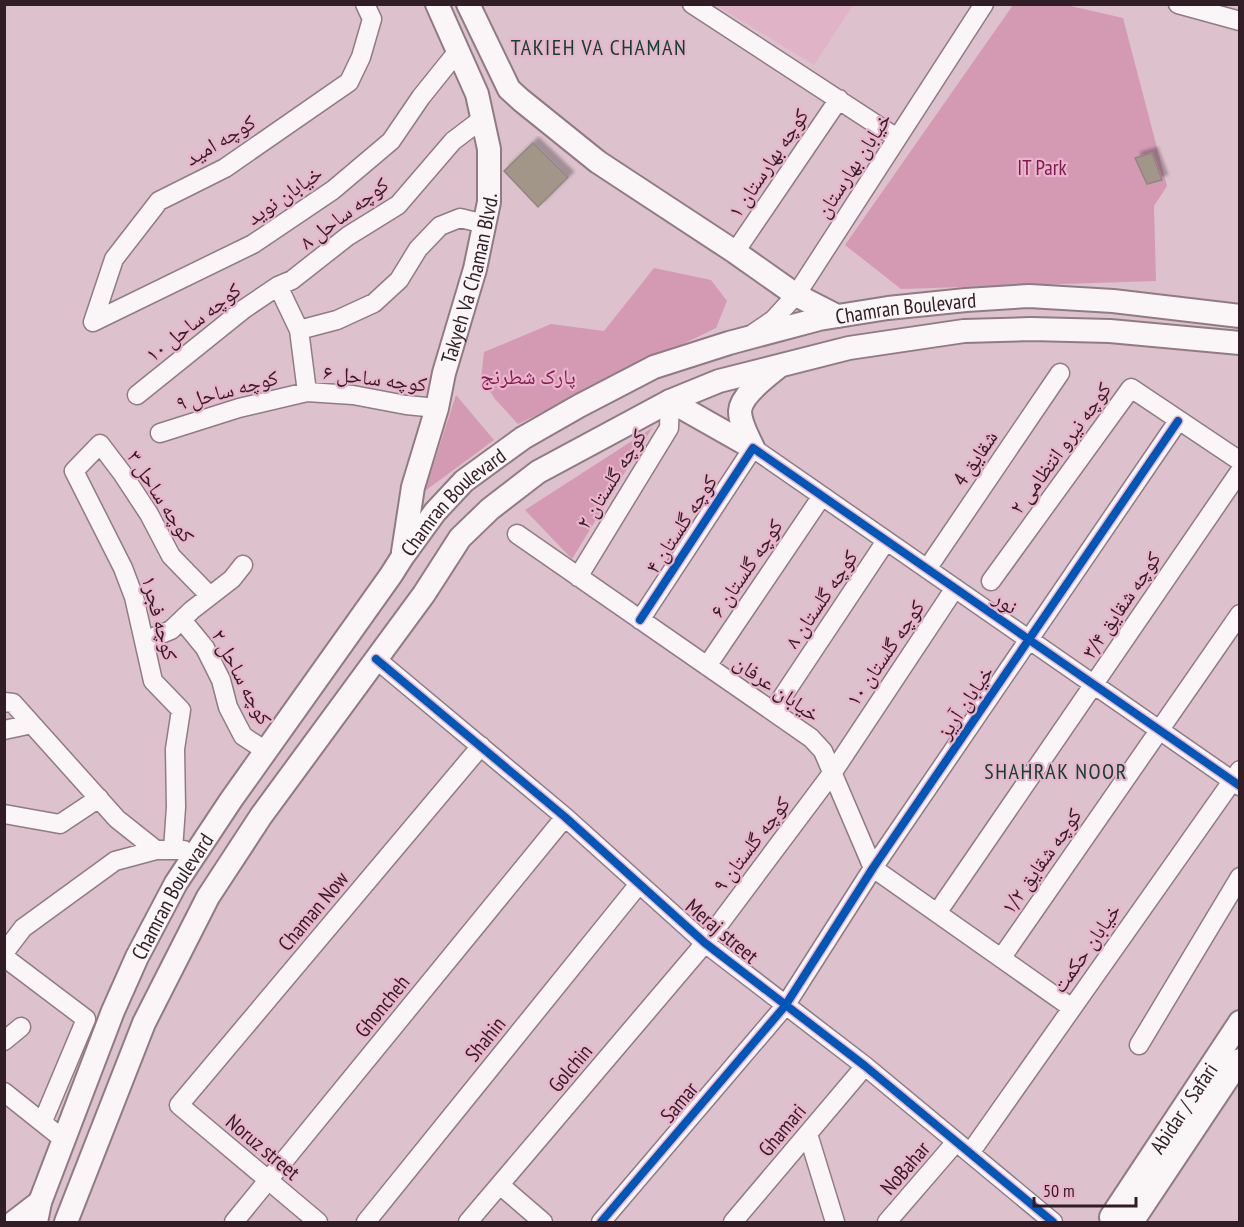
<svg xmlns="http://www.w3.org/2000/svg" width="1244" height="1227" font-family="'PT Sans Narrow','Noto Naskh Arabic',sans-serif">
	<defs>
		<filter id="shadow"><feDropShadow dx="5.5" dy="-5.5" stdDeviation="1.5" flood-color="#0004"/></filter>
	</defs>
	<rect width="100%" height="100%" fill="#ddc1cd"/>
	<path fill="#e0b3c6" d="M720 5V4L853 5 814 65 719 7Z"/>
	<path fill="#d49ab4" d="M1013 5H1066L1123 18 1167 186 1154 206 1156 281 901 289 845 245Z
		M654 268 711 280 727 301 716 328 518 424 495 399 481 378 484 352 551 324 604 331Z
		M456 395 494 440 425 491Z
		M652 428 572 559 525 510Z"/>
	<path fill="#a29689" stroke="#928682" stroke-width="1.5" filter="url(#shadow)" d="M533 143 568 177 538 207 504 171Z
		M1152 153 1162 180 1147 184 1135 158Z"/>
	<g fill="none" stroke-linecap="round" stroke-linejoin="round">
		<g stroke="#907b84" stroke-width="21">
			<path id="minor" d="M692 4 897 138
				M1178 4 1240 21
				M735 252 839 99
				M278 286 299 330 307 392
				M93 322 253 244 333 190 391 141 421 97 458 51
				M93 322 114 259 159 201 225 168 349 82 361 57 372 19 365 4
				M299 330 337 320 374 303 399 280 418 249 440 226 460 218 485 224
				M754 333 773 320 796 295 984 4
				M137 395 244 309 278 286 292 280 348 236 398 205 453 141 482 119
				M160 433 239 408 307 392 353 395 406 405 437 408
				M517 534 811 738 823 751 873 868 1072 1008
				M927 569 1060 373
				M578 577 669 428 670 401
				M991 581 1131 388 1240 461
				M182 620 205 648 221 680 228 707 243 736 266 751
				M640 620 753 448 1240 786
				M144 641 171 630 192 610 232 579 243 565
				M376 659 565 817 705 943 865 1066 1053 1222
				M707 666 822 496
				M4 702 13 703 117 819 156 850
				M773 711 886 541
				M4 730 32 724
				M4 814 60 824 99 798
				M173 850 176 807 175 749 181 710 153 681 134 597 123 568 74 471 100 444 122 473 149 514 171 556 210 596
				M937 913 1240 471
				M4 953 23 928 115 861 156 850H184
				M4 957 86 1019 43 1121
				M1002 957 1240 614
				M4 1041 21 1027
				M1139 1045 1240 877
				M4 1092 63 1139
				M808 1134 835 1222
				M970 1153 1240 770
				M500 1185 543 1222
				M234 1222 565 817
				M318 1222 179 1105 481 746
				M366 1222 639 884
				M468 1222 705 943 833 772 955 588
				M601 1222 785 1006 873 868 1178 421
				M733 1222 865 1066
				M887 1222 956 1142"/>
		</g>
		<g stroke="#907b84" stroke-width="26">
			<g id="major">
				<path d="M468 4 509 89 521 100 598 162 735 252 796 295 837 316"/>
				<path d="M670 401 753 448"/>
				<path d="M753 448C748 436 740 424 740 411 741 395 766 377 777 368"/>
				<path id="s1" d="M403 552 413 487 437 408 444 373 475 269 489 202V149L477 94 437 4"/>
				<path d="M14 1222 40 1202"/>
				<path id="s2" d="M36 1222 40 1202 113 1011 137 957 176 883 231 800 391 575 403 556 435 512 464 481 523 438 579 406 654 367 729 343 819 319 888 308 966 300 1029 296 1113 301 1240 316"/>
				<path d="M66 1222 144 1023 208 897 261 816 424 594 460 538 490 509 538 472 670 401 719 381 849 348 964 331 1031 329 1110 331 1240 343"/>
				<path id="s3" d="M1112 1222 1111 1217 1240 1022"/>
				<path d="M1132 1222 1240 1060"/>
			</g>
		</g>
		<use href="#minor" stroke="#faf6f8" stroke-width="18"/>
		<use href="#major" stroke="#faf6f8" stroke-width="22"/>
		<g stroke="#eab4cb" stroke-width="11">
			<path id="cycleway" d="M640 620 753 448 1240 786
				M376 659 565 817 705 943 865 1066 1053 1222
				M601 1222 785 1006 873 868 1178 421"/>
		</g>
		<use href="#cycleway" stroke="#0057b8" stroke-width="8"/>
	</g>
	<g text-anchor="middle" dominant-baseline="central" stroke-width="4.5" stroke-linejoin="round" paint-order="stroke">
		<g font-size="21" fill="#311d25" stroke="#eab4cb">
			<text transform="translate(220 140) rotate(-31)">کوچه امید</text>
			<text transform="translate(768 163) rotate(-56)">کوچه بهارستان ۱</text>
			<text transform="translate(853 165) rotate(-57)">خیابان بهارستان</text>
			<text transform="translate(284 195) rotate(-35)">خیابان نوید</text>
			<text transform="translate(344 213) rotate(-37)">کوچه ساحل ۸</text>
			<text stroke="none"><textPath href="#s1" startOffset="282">Takyeh Va Chaman Blvd.</textPath></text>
			<text stroke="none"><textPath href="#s2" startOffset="1344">Chamran Boulevard</textPath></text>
			<text transform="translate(193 322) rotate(-38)">کوچه ساحل ۱۰</text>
			<text transform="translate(375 378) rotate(7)">کوچه ساحل ۶</text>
			<text transform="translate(227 390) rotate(-15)">کوچه ساحل ۹</text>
			<text transform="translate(1060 448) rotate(-54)">کوچه نیرو انتظامی ۲</text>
			<text transform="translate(975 458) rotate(-56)">شقایق 4</text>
			<text transform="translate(611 479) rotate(-58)">کوچه گلستان ۲</text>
			<text transform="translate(161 496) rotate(57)">کوچه ساحل ۳</text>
			<text stroke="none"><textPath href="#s2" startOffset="840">Chamran Boulevard</textPath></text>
			<text transform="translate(681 524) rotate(-57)">کوچه گلستان ۴</text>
			<text transform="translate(746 568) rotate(-56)">کوچه گلستان ۶</text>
			<text transform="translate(821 599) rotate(-56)">کوچه گلستان ۸</text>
			<text transform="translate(1006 602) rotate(35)">نور</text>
			<text transform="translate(1121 605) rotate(-56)">کوچه شقایق ۳/۴</text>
			<text transform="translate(160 618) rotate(75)">کوچه فجر۱</text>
			<text transform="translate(885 653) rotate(-56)">کوچه گلستان ۱۰</text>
			<text transform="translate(242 677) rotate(62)">کوچه ساحل ۲</text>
			<text transform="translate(777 688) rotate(35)">خیابان عرفان</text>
			<text transform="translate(965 702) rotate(-56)">خیابان آریز</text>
			<text transform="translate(751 844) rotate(-53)">کوچه گلستان ۹</text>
			<text transform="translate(1041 861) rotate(-55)">کوچه شقایق ۱/۲</text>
			<text stroke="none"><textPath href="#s2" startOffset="354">Chamran Boulevard</textPath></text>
			<text transform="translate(313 911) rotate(-50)">Chaman Now</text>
			<text transform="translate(722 931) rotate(40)">Meraj street</text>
			<text transform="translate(1086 948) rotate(-55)">خیابان حکمت</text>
			<text transform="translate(382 1006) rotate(-51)">Ghoncheh</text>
			<text transform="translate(485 1039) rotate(-51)">Shahin</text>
			<text transform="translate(570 1068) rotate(-50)">Golchin</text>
			<text transform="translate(679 1102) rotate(-50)">Samar</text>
			<text stroke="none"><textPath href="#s3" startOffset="136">Abidar / Safari</textPath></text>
			<text transform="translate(782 1130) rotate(-50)">Ghamari</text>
			<text transform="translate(263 1147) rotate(40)">Noruz street</text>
			<text transform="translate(905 1168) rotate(-49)">NoBahar</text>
		</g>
		<g font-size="21" fill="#7e1a51" stroke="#eab4cb">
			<text x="1042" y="167">IT Park</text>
			<text x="528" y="376">پارک شطرنج</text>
		</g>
		<g font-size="22" letter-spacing="1.5" fill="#0d4335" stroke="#eab4cb">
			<text x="599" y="47">TAKIEH VA CHAMAN</text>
			<text x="1056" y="771">SHAHRAK NOOR</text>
		</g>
	</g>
	<rect width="1244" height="1227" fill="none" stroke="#311d25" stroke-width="12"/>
	<path d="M1034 1197v9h102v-9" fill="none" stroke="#311d25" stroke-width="3"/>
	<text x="1043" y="1197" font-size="18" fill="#311d25" stroke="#eab4cb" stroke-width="4.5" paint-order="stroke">50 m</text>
</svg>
